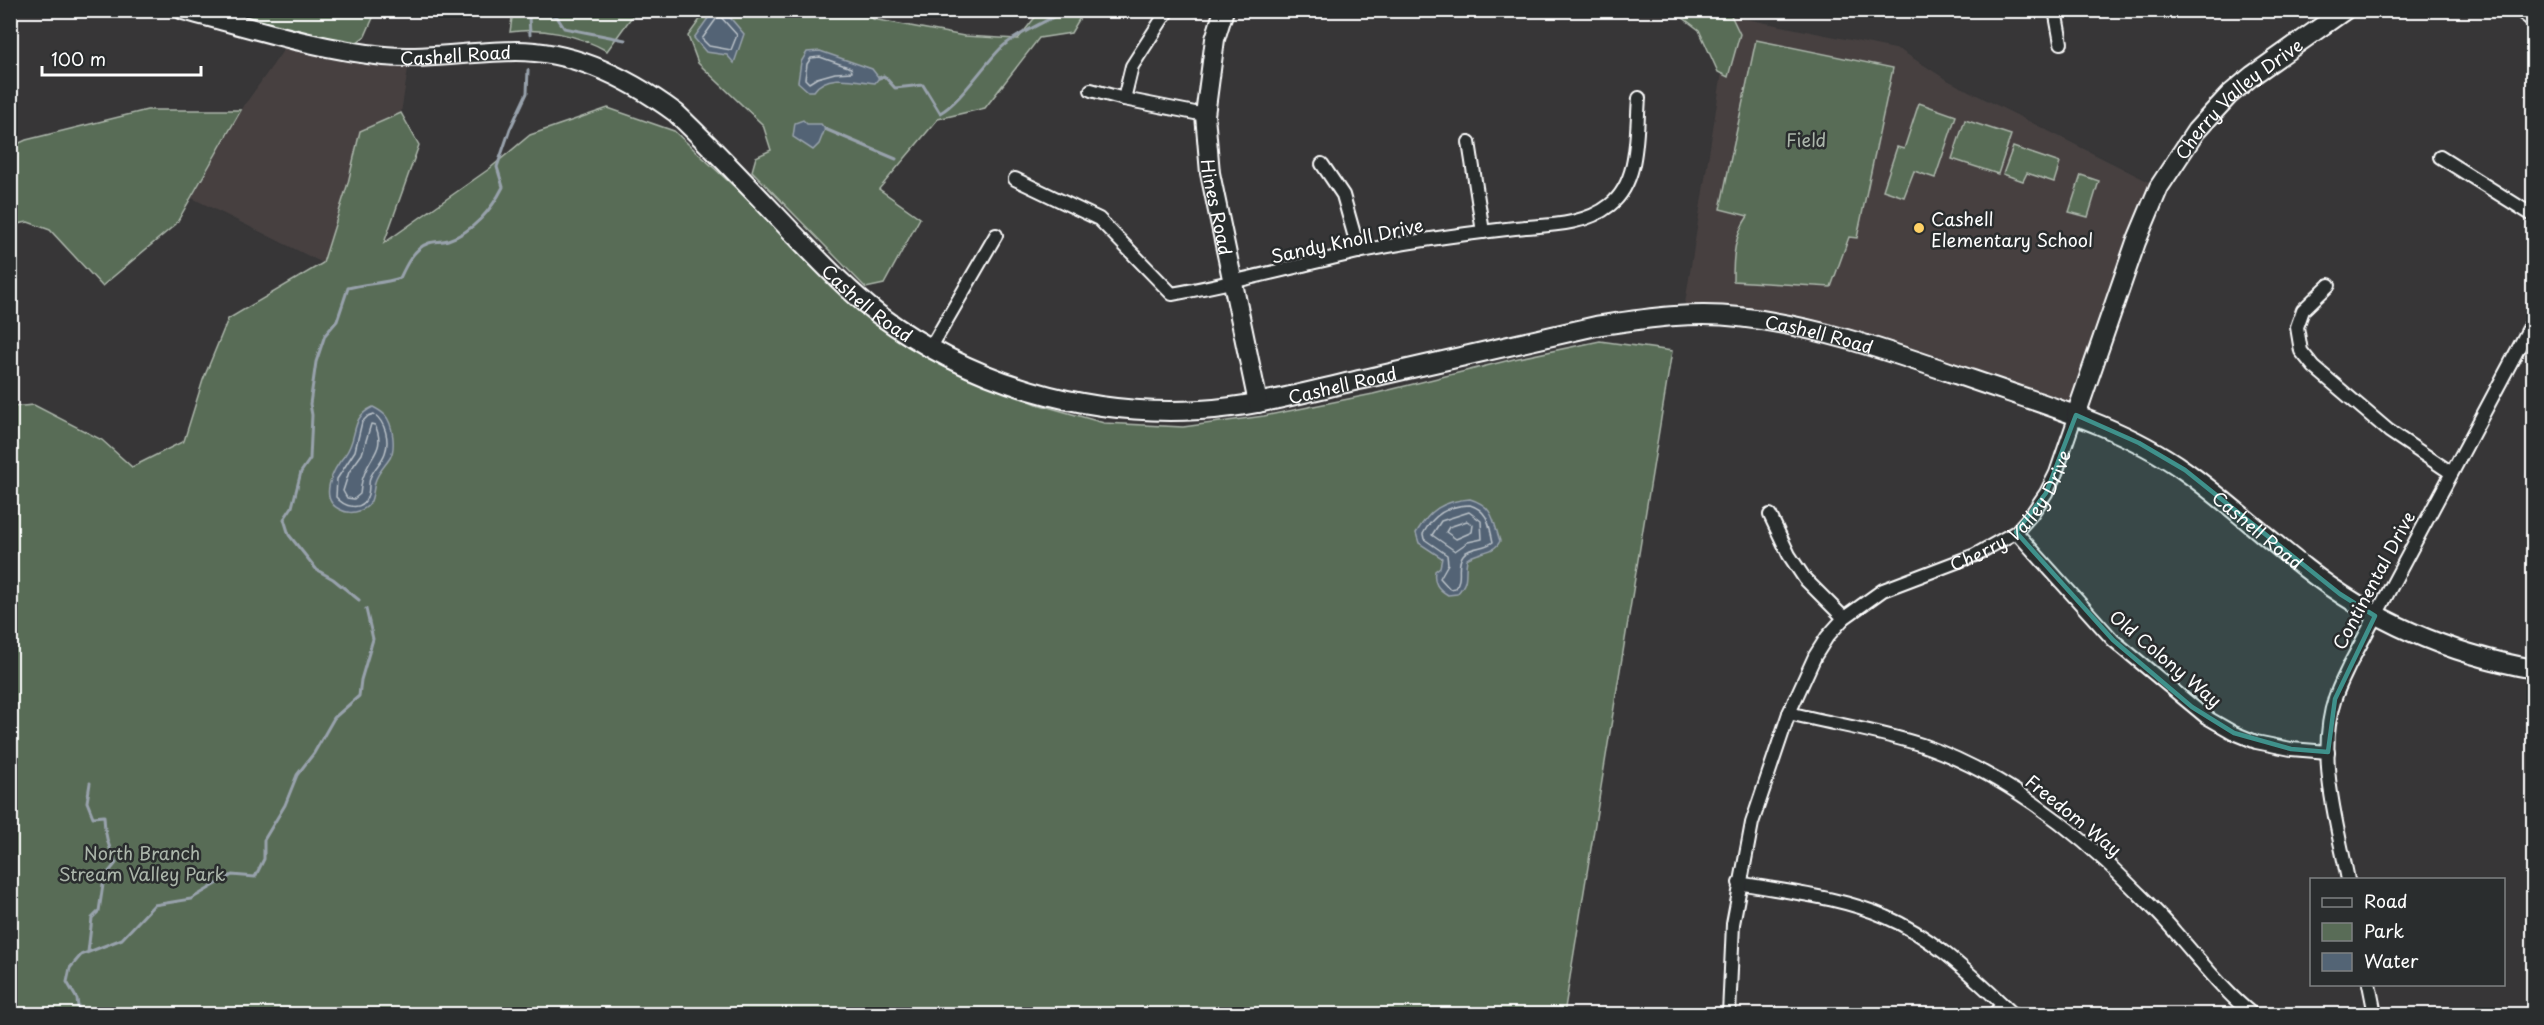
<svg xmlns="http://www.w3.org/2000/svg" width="2544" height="1025" font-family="'Playpen Sans',sans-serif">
	<rect width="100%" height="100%" fill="#373637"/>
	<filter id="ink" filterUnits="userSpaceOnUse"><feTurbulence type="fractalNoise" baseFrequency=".0167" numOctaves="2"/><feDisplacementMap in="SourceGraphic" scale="12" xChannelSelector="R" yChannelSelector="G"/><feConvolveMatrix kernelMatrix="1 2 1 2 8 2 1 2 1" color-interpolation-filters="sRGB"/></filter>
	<g filter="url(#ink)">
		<path fill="#474141" d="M1731 16 1900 50 1947 80 2159 187 2076 415 1861 343 1683 316Z
			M292 38 410 56 401 113 360 131 348 183 323 263 192 198 241 110Z"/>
		<path fill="#596c57" stroke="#acb6ab" stroke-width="1.5" d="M183 11H376L365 36 345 51Z
			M513 11V10L636 11 607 51C579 35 542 27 510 32Z
			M706 11H866L873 19 964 36 1018 39 1040 11H1084L1071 33 1039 38 985 108 938 119 879 189 920 218 884 284 866 288 752 171 756 157 771 150 763 125 698 63 688 36Z
			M1674 11H1729L1740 34 1728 77 1718 72 1699 30Z
			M1756 40 1893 68 1857 238 1849 237 1831 287 1733 281C1733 257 1734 236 1748 216L1720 209Z
			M1919 103 1956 116 1935 178 1914 171 1904 197 1883 190 1897 147 1904 149Z
			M608 108 674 131 752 203 841 294 971 377 1037 404 1104 423 1183 427 1264 416 1373 394 1514 359 1600 341 1672 351 1564 1014H11V407L34 405 102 440 132 467 184 441 203 380 228 319 323 263 348 183 360 131 401 113 419 145 384 243 489 169 530 135Z
			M147 110H241L176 224 102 286 50 230 28 222 11 225V147L26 140Z
			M1965 120 2011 135 1998 174 1952 159Z
			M2013 147 2060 163 2054 182 2027 173 2023 181 2003 174Z
			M2081 175 2099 181 2088 217 2069 212Z"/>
		<path fill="#536475" stroke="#98a2ac" stroke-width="1.5" d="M713 11 727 14 744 34 734 63 727 55 706 52 694 38Z
			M820 51 872 69 879 78 875 83C856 81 827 72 814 91H808L798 82 801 62 807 52Z
			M803 120 807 124H821L825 129 819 144 813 150 793 137 795 123Z
			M373 407C377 409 382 412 385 415 393 424 396 448 390 458 385 466 378 472 375 482 372 495 374 506 359 511 354 513 346 513 341 510 317 500 333 469 345 455 359 437 349 418 373 407Z
			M1470 499C1494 506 1493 521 1500 541 1494 554 1478 551 1467 559 1464 575 1470 580 1457 594L1448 595C1438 589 1433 583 1435 571L1440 567 1442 558 1419 543 1416 533C1430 510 1442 501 1470 499Z"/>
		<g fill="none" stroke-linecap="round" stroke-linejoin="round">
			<path stroke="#bac1c8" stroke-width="1.5" d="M719 15 737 35 731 50 709 46 702 39Z
				M820 57 851 68 852 72 835 73 817 78 809 83 805 79 807 64 811 58Z
				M374 414C385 422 390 440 385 453 382 462 374 468 370 478 368 484 370 491 367 497 362 512 344 507 336 497L337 479 355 451 362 422 368 416Z
				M371 424 375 425C386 449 371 454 364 475 361 481 361 488 360 494L354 499 347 498 343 491 349 472 362 454Z
				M1470 505C1489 511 1489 525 1493 542 1485 549 1470 546 1463 555 1455 566 1464 577 1455 588L1450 589 1440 578 1448 564 1447 555 1424 539 1423 534C1433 515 1448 505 1470 505Z
				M1469 512 1481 521 1482 539 1468 542 1455 551 1432 535 1441 521Z
				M1467 521 1473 525 1472 532 1456 539 1446 532 1449 527Z"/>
			<path stroke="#98a2ac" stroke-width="3" d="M539 10 557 17 564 28 625 40
				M530 35 529 16 532 10
				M879 78 884 76 895 88 923 85 940 113C960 102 982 67 1001 48 1014 35 1049 20 1067 10
				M825 129 896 159
				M359 600 333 579 317 570 289 535 284 519 292 507 301 472 310 459 312 415 310 404 316 362 325 335 337 321 348 288C366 283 383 284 400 278 406 265 414 248 429 243 435 241 442 242 448 240 473 232 492 209 503 187L497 167 510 129 527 93 528 70
				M88 952 92 918 99 911 104 878 116 863C109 847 104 834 104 816L93 817 87 802 90 783
				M79 1014 77 999 67 982 70 968 81 955 122 939 154 905 191 899 232 875 255 877 264 859V840L285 805 297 775 314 753 334 718 359 696 361 680 373 639 366 609"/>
			<g stroke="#fff" stroke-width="16">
				<g id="street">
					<path d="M1168 10 1132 66 1124 99 1205 115"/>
					<path d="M2055 10 2061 43"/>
					<path d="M2519 10 2534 22"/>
					<path d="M1091 90 1124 99"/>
					<path d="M1469 142 1483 232"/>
					<path d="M2440 157 2534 216"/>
					<path d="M1322 164 1343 195 1359 252"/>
					<path d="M1015 179 1099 219 1172 294C1235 283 1296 266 1358 252 1409 241 1463 234 1515 228 1547 225 1584 226 1610 205 1640 181 1636 133 1639 98"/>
					<path d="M2329 285 2303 310 2297 327 2301 351 2314 367 2389 431 2450 472"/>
					<path d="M931 347 996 235"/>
					<path d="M1770 515 1789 555 1805 579 1844 618"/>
					<path d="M2016 532 2113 640 2206 717 2234 733 2256 742 2291 749 2328 752"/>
					<path d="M1789 713C1833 724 1879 731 1922 745 2000 772 2073 827 2131 886 2146 901 2162 916 2175 932 2200 960 2223 991 2252 1014"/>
					<path d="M2348 880C2337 823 2316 755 2335 698 2339 686 2345 675 2350 664L2534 319"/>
					<path d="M1739 883C1787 892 1841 897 1886 917 1934 937 1975 979 2013 1014"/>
					<path d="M2369 984 2375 1014"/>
					<path id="s1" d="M1729 1014 1733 924 1752 823 1789 713 1815 656 1827 637 1844 618 1883 590 1975 555 2016 532 2031 515 2046 493 2056 473 2076 415"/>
					<path d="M1994 1014 2003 1005"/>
				</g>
			</g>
			<g stroke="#fff" stroke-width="22">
				<g id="secondary">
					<path id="s2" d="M183 10C249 27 316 49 384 56 426 60 473 51 516 51 575 51 630 79 676 113 716 151 754 192 792 232 819 260 847 290 878 314 971 383 1085 417 1200 410 1258 407 1316 389 1373 377 1447 360 1522 343 1596 326 1643 319 1692 311 1739 317 1820 326 1896 354 1973 380 2045 405 2122 426 2185 471 2227 501 2265 537 2305 568 2372 621 2450 654 2534 669"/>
					<path id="s3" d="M1224 10 1215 39 1205 115 1210 173 1258 403"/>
					<path id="s4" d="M2076 415 2136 242 2159 187 2196 131 2229 95 2253 75 2345 10"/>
				</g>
			</g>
			<use href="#street" stroke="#2a2d2e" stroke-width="12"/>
			<use href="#secondary" stroke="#2a2d2e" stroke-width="18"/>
		</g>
	</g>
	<path fill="#3f918b" fill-opacity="0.2" stroke="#3f918b" stroke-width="4.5" stroke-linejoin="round" d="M2076 415 2139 443 2185 470 2340 594 2375 616 2335 699 2328 752 2291 749 2234 733 2192 707 2113 640 2016 532 2046 493Z"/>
	<circle fill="#ffd166" stroke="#2a2d2e" stroke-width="2" cx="1919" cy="228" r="6"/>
	<g text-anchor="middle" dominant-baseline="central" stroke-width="5" stroke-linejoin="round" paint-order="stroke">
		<g font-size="18" fill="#fff" stroke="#2a2d2e">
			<text stroke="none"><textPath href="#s2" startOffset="278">Cashell Road</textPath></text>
			<text stroke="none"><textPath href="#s4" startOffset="363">Cherry Valley Drive</textPath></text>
			<text stroke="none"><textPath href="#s3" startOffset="200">Hines Road</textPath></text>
			<text transform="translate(1347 240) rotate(-12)">Sandy Knoll Drive</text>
			<text stroke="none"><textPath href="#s2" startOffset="783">Cashell Road</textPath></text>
			<text stroke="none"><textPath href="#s2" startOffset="1772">Cashell Road</textPath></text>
			<text stroke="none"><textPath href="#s2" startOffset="1286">Cashell Road</textPath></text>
			<text stroke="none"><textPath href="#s1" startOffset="624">Cherry Valley Drive</textPath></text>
			<text stroke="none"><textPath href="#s2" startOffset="2258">Cashell Road</textPath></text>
			<text transform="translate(2373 580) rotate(-62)">Continental Drive</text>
			<text transform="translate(2166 658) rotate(40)">Old Colony Way</text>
			<text transform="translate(2074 815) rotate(39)">Freedom Way</text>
		</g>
		<g font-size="18" fill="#acb6ab" stroke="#2a2d2e">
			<text x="1806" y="139">Field</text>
			<text x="142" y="852">North Branch<tspan x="142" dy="21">Stream Valley Park</tspan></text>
		</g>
		<g font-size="18" fill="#fff" stroke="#2a2d2e" text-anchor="start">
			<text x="1931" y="218">Cashell<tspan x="1931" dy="21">Elementary School</tspan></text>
		</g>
	</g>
	<rect width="2544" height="1025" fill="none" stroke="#2a2d2e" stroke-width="36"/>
	<rect x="18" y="18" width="2508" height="989" fill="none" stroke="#fff" stroke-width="2" filter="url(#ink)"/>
	<rect x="2310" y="878" width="195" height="108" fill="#2a2d2e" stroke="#7f8182" stroke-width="1.5"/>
	<rect x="2322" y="898" width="30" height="9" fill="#2a2d2e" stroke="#7f8182" stroke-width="1.5"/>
	<text x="2364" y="908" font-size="18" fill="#ffffff">Road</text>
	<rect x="2322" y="923" width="30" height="18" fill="#596c57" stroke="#7f8182" stroke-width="1.5"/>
	<text x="2364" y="938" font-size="18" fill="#ffffff">Park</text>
	<rect x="2322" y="953" width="30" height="18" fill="#536475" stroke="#7f8182" stroke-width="1.5"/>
	<text x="2364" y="968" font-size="18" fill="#ffffff">Water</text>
	<path d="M42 66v9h159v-9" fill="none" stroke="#ffffff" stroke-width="3"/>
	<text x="51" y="66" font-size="18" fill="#ffffff" stroke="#2a2d2e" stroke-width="4.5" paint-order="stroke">100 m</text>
</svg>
